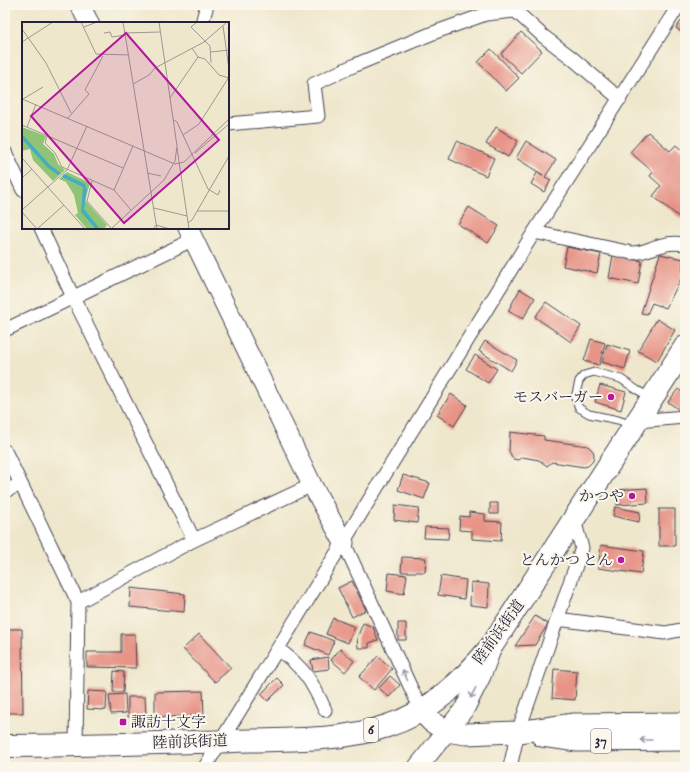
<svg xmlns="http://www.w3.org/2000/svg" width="690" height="772" font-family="'IM FELL English','Noto Serif JP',serif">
	<rect width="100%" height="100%" fill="#fbf7ec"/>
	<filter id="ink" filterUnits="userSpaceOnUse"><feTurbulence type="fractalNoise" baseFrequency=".025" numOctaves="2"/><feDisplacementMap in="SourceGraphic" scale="8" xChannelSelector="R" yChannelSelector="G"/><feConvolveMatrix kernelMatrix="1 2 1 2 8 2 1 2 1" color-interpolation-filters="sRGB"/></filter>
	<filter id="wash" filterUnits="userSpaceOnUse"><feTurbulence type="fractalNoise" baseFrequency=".012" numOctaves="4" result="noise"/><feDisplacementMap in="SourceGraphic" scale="16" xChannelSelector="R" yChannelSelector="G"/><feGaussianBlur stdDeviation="0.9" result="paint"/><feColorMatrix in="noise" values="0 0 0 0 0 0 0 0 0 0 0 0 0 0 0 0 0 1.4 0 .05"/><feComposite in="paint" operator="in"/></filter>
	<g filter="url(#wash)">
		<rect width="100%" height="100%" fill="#efe7cc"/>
		<g id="blocks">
			<path fill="#e79386" d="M685 16V35L676 28Z
				M521 32 542 51 521 73 501 54Z
				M491 49 519 78 506 91 478 62Z
				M496 127 518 141 508 157 486 144Z
				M648 132 670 151 676 145 685 153V222L653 196 661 186 650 176 653 172 630 152Z
				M457 141 494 158 486 176 449 159Z
				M526 141 556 160 545 177 551 180 544 192 531 184 537 173 543 175 516 158Z
				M469 207 499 226 488 243 458 224Z
				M567 247 601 254 597 273 563 266Z
				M660 254 683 259 682 277 666 308 652 303 647 314 641 313Z
				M613 255 642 261 638 284 609 278Z
				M520 289 535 298 523 319 508 311Z
				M546 302 581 326 571 342 535 317Z
				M657 319 675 330 657 361 638 351Z
				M591 339 605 343 599 365 584 361Z
				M485 341 517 360 511 371 479 351Z
				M607 344 630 351 625 369 602 362Z
				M475 355 497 369 488 383 466 369Z
				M600 385 626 392 621 410 595 402Z
				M678 389 685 394V408L682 412 668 402Z
				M451 394 467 405 454 426 437 415Z
				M510 432 544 436V440L588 446 593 451 594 454 593 461 588 466 584 467 552 462 547 466 539 460 522 457 518 460 513 459 509 451Z
				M403 475 430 483 424 499 398 490Z
				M647 488 648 503 617 505 615 490Z
				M490 503H498V514H490Z
				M395 505 419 508 417 523 394 520Z
				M615 507 640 512 639 522 613 516Z
				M659 509H675V546H659Z
				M469 512 485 514V521L502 522 501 541 472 539V531L459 530 460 516 469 517Z
				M425 527 449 528 448 539 424 538Z
				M601 545 644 551 641 574 598 568Z
				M402 557 426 558 425 572H401Z
				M389 573 407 575 404 594 387 591Z
				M441 576 466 580 464 599 438 595Z
				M352 581 366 610 352 617 338 588Z
				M471 582 489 584 488 607 470 605Z
				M131 588 185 594 184 612 130 607Z
				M535 616 548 624 535 645 515 646Z
				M333 618 355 627 348 643 326 634Z
				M363 623 373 627 378 640 369 643V648H358L357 638Z
				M398 623H406V640H398Z
				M5 629H22L23 713H5Z
				M311 632 334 641 328 655 305 645Z
				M121 634H135L136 668 87 667V652H121Z
				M199 634 231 668 215 682 183 649Z
				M340 649 354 661 345 672 331 660Z
				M378 656 392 669 374 690 359 677Z
				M328 657 329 669 313 671 311 660Z
				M554 669 577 671 575 700 552 698Z
				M114 671 124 672 123 692H113Z
				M390 676 400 685 389 697 379 688Z
				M277 678 284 685 268 701 261 694Z
				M88 691 107 692 106 710 87 709Z
				M203 691 204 716 155 717V692Z
				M125 694 126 713 111 714 109 695Z
				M128 697H145L146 717H128Z"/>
		</g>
	</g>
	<g filter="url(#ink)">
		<use href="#blocks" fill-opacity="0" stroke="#414051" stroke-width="1"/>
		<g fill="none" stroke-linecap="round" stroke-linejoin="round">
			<g stroke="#414051" stroke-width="9">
				<path id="lane" d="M632 425 618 420 589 414 579 408 575 398 579 381 584 375 594 372 621 379 637 390 650 397"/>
			</g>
			<g stroke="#414051" stroke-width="15">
				<path id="street" d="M509 5 543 36 572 58 620 99
					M202 23 207 5
					M228 124 318 116 314 84 355 65 433 33 486 14 514 11
					M5 152 23 190
					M41 228 73 297 194 540
					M534 232 632 253C644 253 652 247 663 245 669 243 678 243 685 244
					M5 330 194 239
					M637 421 685 417
					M5 451 78 602 76 746
					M5 491 21 484
					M344 543 421 710
					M78 602 194 540 312 485
					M557 619 665 633 685 629
					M278 649C304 668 312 681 325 710
					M205 767 526 245 679 5
					M510 767 518 732 582 548 574 520"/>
			</g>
			<g stroke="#414051" stroke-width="21">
				<path id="secondary" d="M80 5 89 23
					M188 228 312 485 344 543
					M418 767 465 708 481 676 491 650"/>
			</g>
			<g stroke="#414051" stroke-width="23">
				<path id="primary" d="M421 710 431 721 446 731 466 734 518 732 574 724 685 723
					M542 736 578 741 685 740"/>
			</g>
			<g stroke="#414051" stroke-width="24">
				<path id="highway" d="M5 746C82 746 158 743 234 741 285 739 339 742 387 726 431 712 465 679 493 644L685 347"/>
			</g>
			<use href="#lane" stroke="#fff" stroke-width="7"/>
			<use href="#street" stroke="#fff" stroke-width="13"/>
			<use href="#secondary" stroke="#fff" stroke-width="19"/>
			<use href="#primary" stroke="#fff" stroke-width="21"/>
			<use href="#highway" stroke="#fff" stroke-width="22"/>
		</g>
		<defs><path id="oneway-shaft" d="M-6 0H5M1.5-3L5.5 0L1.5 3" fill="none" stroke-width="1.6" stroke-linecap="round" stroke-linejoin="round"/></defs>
		<g stroke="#9c9ca7">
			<use href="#oneway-shaft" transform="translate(405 675) rotate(-114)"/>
			<use href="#oneway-shaft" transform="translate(473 693) rotate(117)"/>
			<use href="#oneway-shaft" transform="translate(646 740) rotate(180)"/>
		</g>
	</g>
	<g fill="#b5179e" stroke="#fbf7ec" stroke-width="1.5">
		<circle cx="611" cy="397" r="4"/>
		<circle cx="632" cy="496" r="4"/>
		<circle cx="621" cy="560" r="4"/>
		<rect x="119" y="718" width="8" height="8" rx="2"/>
	</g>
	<g text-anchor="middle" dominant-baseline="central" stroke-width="4" stroke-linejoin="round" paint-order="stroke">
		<g fill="#fbf7ec" stroke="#636270" stroke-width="1">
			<rect x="364" y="718" width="14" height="24" rx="3"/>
			<rect x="591" y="729" width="20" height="24" rx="3"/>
		</g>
		<g font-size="14" font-weight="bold" fill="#22223b">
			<text x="371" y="730">6</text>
			<text x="601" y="741">37</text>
		</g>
		<g font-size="15" fill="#22223b" stroke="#fbf7ec" text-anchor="end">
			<text x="603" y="397">モスバーガー</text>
			<text x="624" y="496">かつや</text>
			<text x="613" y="560">とんかつ とん</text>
			<text x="131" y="722" text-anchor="start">諏訪十文字</text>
		</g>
		<g font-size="15" fill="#22223b" stroke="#fbf7ec">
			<text transform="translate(499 632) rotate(-54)">陸前浜街道</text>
			<text transform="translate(190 742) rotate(-2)">陸前浜街道</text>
		</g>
	</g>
	<g transform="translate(22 22)">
		<rect width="207" height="207" fill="#efe7cc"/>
		<path d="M0 105 24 114 21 122 32 132 36 142 43 148 31 159 11 138 8 127 0 129ZM45 150 68 161 63 178 85 203 82 207H65L53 193 56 191 52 173 44 160 37 157Z" fill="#8fc476"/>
		<path d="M0 112 28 143 39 151 36 153 25 145 0 117ZM42 152 63 162 65 168 62 187 78 207H74L59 190 61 165 40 155Z" fill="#44acc3"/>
		<path fill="none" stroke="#9d9892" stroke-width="1" d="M59 0 74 32 107 33M101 0 135 207M175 0 169 5 188 24 189 41M201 4 207 47M62 5 75 0M0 7 24 41 49 91M82 11 88 10 90 15 103 13M103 11 138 10M0 20 31 0M189 30 207 28M176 35 183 37 197 53 207 56M111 62 127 53 133 46 182 20 205 0M148 76 176 35 170 26M0 77 153 142M1 77 21 65M46 96 67 72 63 68 81 34M152 98 155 100 186 167 196 173 198 168M0 103 101 146M5 105 14 82M161 113 177 102 207 55M25 114 23 121 33 131 40 145 92 168 109 188M155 126 167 207M173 131 207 102M0 136 63 207M153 142 162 140 207 97M125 151 139 154M0 156 10 147M70 159 65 179 89 206M92 168 111 124M132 186 165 194M0 188 45 148 65 104M175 189H207M0 190 15 207M166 201 170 198 207 134M15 207 42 183M89 207 142 158 153 139 155 124 137 0M131 207 134 203 148 207"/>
		<path fill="#b5179e" fill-opacity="0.15" stroke="#b5179e" stroke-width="2" d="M104 11 197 118 102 201 9 94Z"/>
		<rect width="207" height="207" fill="none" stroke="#22223b" stroke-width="2"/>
	</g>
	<rect width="690" height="772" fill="none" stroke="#fbf7ec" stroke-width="20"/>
</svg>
